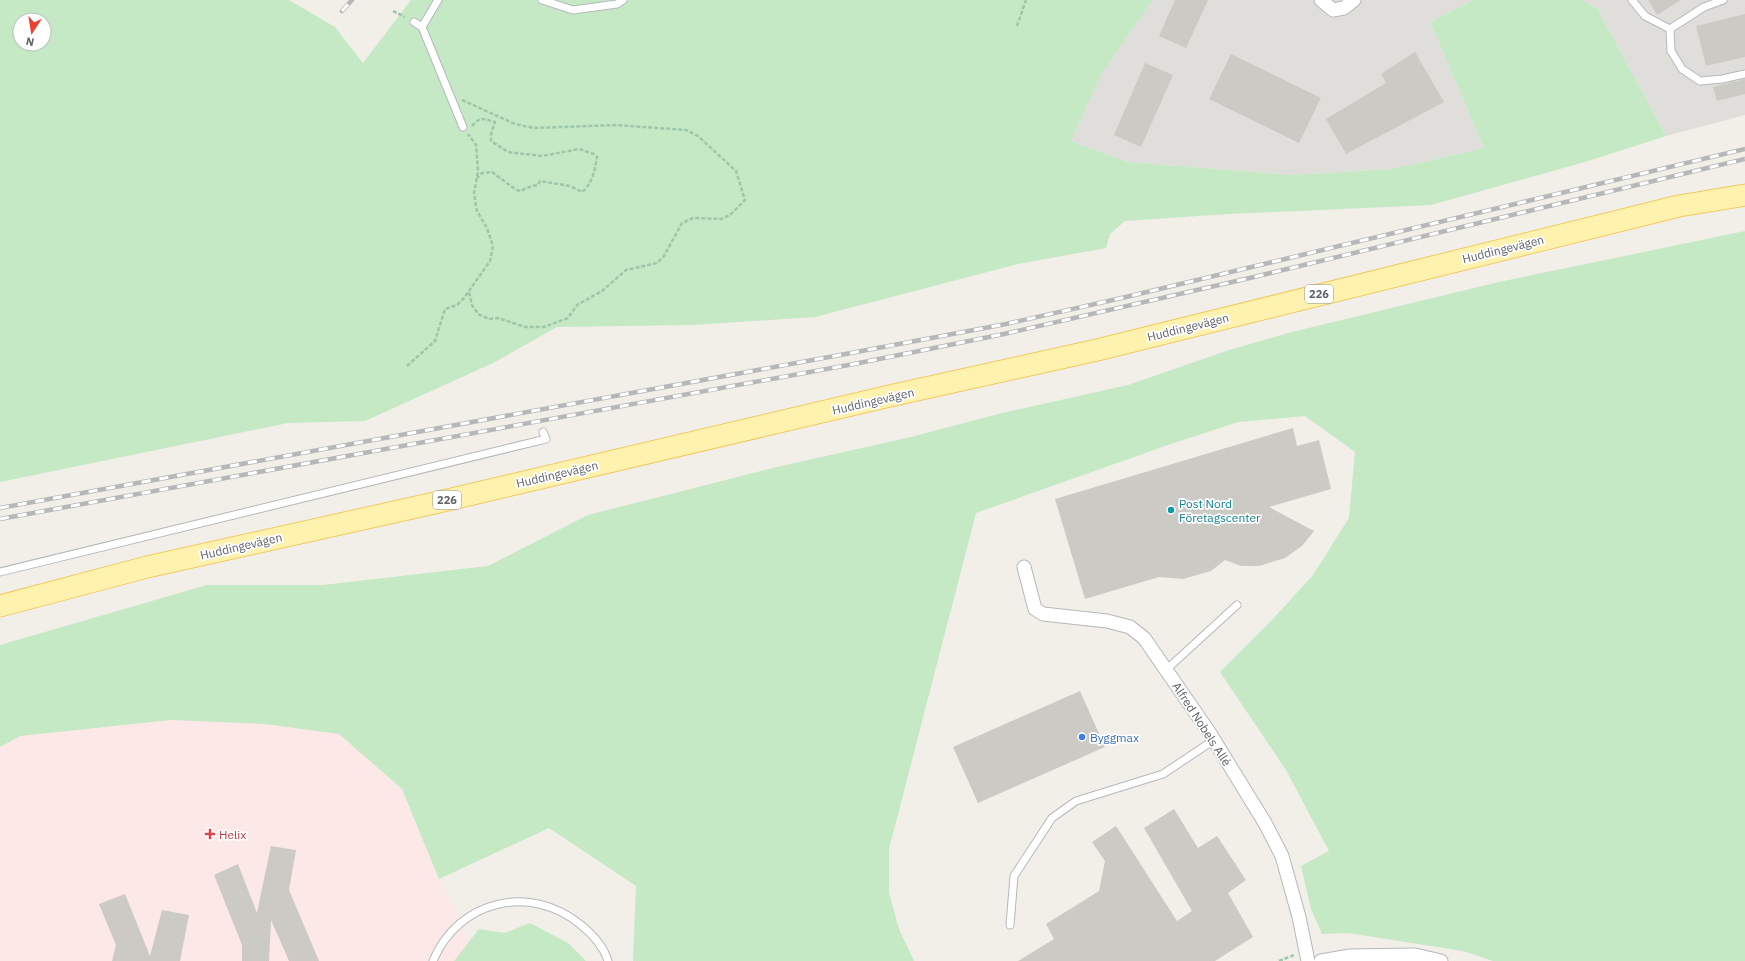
<svg xmlns="http://www.w3.org/2000/svg" width="1745" height="961" font-family="'IBM Plex Sans',sans-serif">
	<rect width="100%" height="100%" fill="#f1efe8"/>
	<path fill="#e0deda" d="M1153 0H1474L1430 22 1484 148 1392 169 1292 175 1128 162 1071 141 1102 73Z
		M1581 0H1745V115L1666 136 1597 8Z"/>
	<path fill="#fce8e6" d="M171 720 265 724 339 734 402 789 439 879 480 961H0V747L20 736Z"/>
	<path fill="#c5e8c5" fill-rule="evenodd" d="M0 0H289L335 27 363 63 411 0H1153L1102 73 1071 141 1128 162 1292 175 1392 169 1484 148 1430 22 1474 0H1581L1597 8 1666 136 1585 162 1431 205 1228 214 1125 221 1110 234 1106 248 1018 264 815 317 691 325 557 327 493 363 365 421 288 423 0 482ZM20 20H44V44H20Z
		M1745 231V961H1493L1463 951 1348 933 1322 934 1311 909 1301 866 1329 851 1286 770 1220 672 1272 620 1313 575 1349 518 1355 452 1305 416 1238 422 1168 445 976 513 889 849V893L899 929 914 961H633L636 886 549 828 439 879 402 789 339 734 265 724 171 720 20 736 0 747V645L207 585H323L488 566 588 515 777 467 911 437 1002 413 1128 385 1229 350 1292 332 1499 282Z
		M530 923 568 943 586 961H454L479 929 505 933Z"/>
	<path fill="#cccac5" d="M1175 0H1208L1186 48 1159 36Z
		M1648 0H1681L1657 15Z
		M1745 14V57L1706 66 1696 26Z
		M1415 52 1444 102 1346 154 1326 119 1386 83 1381 74Z
		M1231 54 1321 98 1299 143 1209 99Z
		M1145 63 1173 75 1141 147 1114 135Z
		M1745 79V94L1717 101 1713 87Z
		M1293 428 1297 446 1319 440 1331 489 1269 507 1314 531 1302 546 1285 558 1259 566H1241L1225 560 1211 571 1183 579 1159 577 1085 599 1055 499Z
		M1080 691 1105 747 978 803 953 747Z
		M1174 809 1198 848 1217 836 1246 880 1228 893 1253 937 1215 961H1018L1054 939 1046 924 1099 891 1105 861 1092 842 1116 826 1177 921 1192 911 1144 828Z
		M271 846 296 850 289 890 319 961H289L271 920 269 961H242V945L214 875 238 864 257 913Z
		M125 894 150 956 162 910 189 915 180 961H112L116 945 99 904Z"/>
	<g fill="none" stroke-linecap="round" stroke-linejoin="round">
		<g stroke="#b5b8bc" stroke-width="9">
			<path id="lane" d="M438 0 422 27 463 127
				M542 0 573 10 617 4 623 0
				M1632 0 1645 16 1670 29
				M1723 0 1704 7 1670 29 1671 51 1682 69 1700 81 1722 79 1745 74
				M414 22 422 27
				M0 572 546 439 543 432
				M1167 669 1237 605
				M1010 925 1014 876 1052 818 1076 801 1163 774 1214 740
				M433 961C458 900 531 883 581 925 592 934 604 947 608 961"/>
		</g>
		<g stroke="#b5b8bc" stroke-width="15">
			<path id="street" d="M1321 0 1333 10 1344 8 1354 0
				M1024 567 1035 609 1043 614 1107 621 1130 627 1144 638 1209 732 1265 823 1282 856 1299 917 1308 961
				M1321 961 1350 956 1415 955 1441 961"/>
		</g>
		<g stroke="#f2c960" stroke-width="23">
			<path id="primary" d="M0 606 147 567 439 502 894 395 1097 350 1679 206 1745 195"/>
		</g>
		<path stroke="#9cc7a9" stroke-width="2.5" stroke-dasharray="4 2" stroke-linecap="butt" d="M393 11 405 17
			M1017 26 1026 0
			M462 100 515 124 534 128 616 125 686 130 698 136 736 171 745 200 730 215 721 219 693 218 682 223 664 256 657 263 626 270 602 291 577 305 568 318 544 327H525L498 318 489 319 478 314 472 305 469 292
			M472 126C480 116 484 119 495 122L491 134V141L508 152 542 156 579 149 594 154 597 157C595 170 592 184 582 192L570 186 540 181 538 185 532 186 520 191 515 189 492 172 482 173 477 178
			M407 366 435 341 445 309 457 305 464 298 490 261 493 246 487 228 477 211 474 193 478 171 476 145 468 134
			M1279 961 1294 955"/>
		<use href="#lane" stroke="#fff" stroke-width="7"/>
		<use href="#street" stroke="#fff" stroke-width="13"/>
		<use href="#primary" stroke="#fff2af" stroke-width="21"/>
		<g stroke="#b6b7b8" stroke-width="4.5">
			<path id="rail" d="M342 11 352 0
				M0 508 851 353 1006 324 1126 297 1745 149
				M0 519 854 364 1004 334 1254 277 1745 159"/>
		</g>
		<use href="#rail" stroke="#fff" stroke-width="3" stroke-dasharray="9" stroke-linecap="butt"/>
	</g>
	<circle fill="#0f9aa8" stroke="#fff" stroke-width="1.5" cx="1171" cy="510" r="4"/>
	<circle fill="#3f7fe0" stroke="#fff" stroke-width="1.5" cx="1082" cy="737" r="4"/>
	<path fill="#e0444e" stroke="#fff" stroke-width="1.5" d="M208 828h4v4h4v4h-4v4h-4v-4h-4v-4h4z"/>
	<g text-anchor="middle" dominant-baseline="central" stroke-width="3.5" stroke-linejoin="round" paint-order="stroke">
		<g fill="#fff" stroke="#8f9295" stroke-width="1">
			<rect x="1305" y="285" width="28" height="18" rx="3"/>
			<rect x="433" y="491" width="28" height="18" rx="3"/>
		</g>
		<g font-size="11" font-weight="bold" fill="#5f6368">
			<text x="1319" y="294">226</text>
			<text x="447" y="500">226</text>
		</g>
		<g font-size="12" fill="#5f6368" stroke="#fff">
			<text transform="translate(1503 249) rotate(-14)">Huddingevägen</text>
			<text transform="translate(1188 327) rotate(-14)">Huddingevägen</text>
			<text transform="translate(873 401) rotate(-13)">Huddingevägen</text>
			<text transform="translate(557 474) rotate(-13)">Huddingevägen</text>
			<text transform="translate(241 546) rotate(-13)">Huddingevägen</text>
			<text transform="translate(1202 724) rotate(57)">Alfred Nobels Allé</text>
		</g>
		<g font-size="12" fill="#0d838f" stroke="#fff" text-anchor="start">
			<text x="1179" y="503">Post Nord<tspan x="1179" dy="14">Företagscenter</tspan></text>
		</g>
		<g font-size="12" fill="#366cbe" stroke="#fff" text-anchor="start">
			<text x="1090" y="737">Byggmax</text>
		</g>
		<g font-size="12" fill="#be3a42" stroke="#fff" text-anchor="start">
			<text x="219" y="834">Helix</text>
		</g>
	</g>
	<g transform="translate(32 32) rotate(192)"><circle r="19" fill="#ffffff" stroke="#bfc1c3"/>
	<path d="M0-3L7 15L0 10L-7 15Z" fill="#ea4335"/>
	<text y="-6" font-size="11" font-weight="bold" text-anchor="middle" fill="#5f6368">N</text>
	</g>
</svg>
